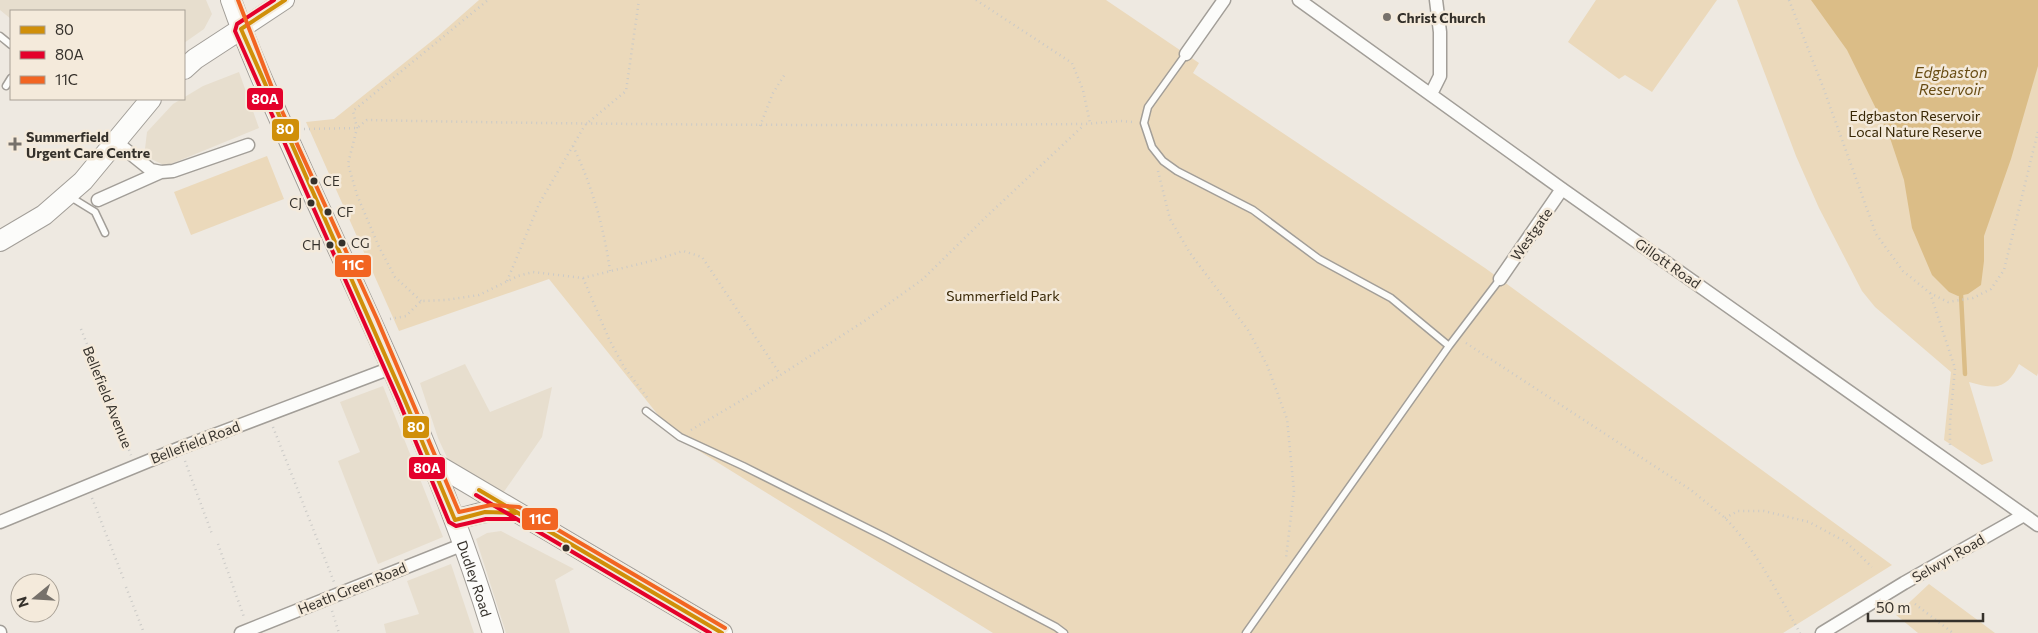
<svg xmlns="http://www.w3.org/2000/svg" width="2038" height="633" font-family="Commissioner,sans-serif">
	<rect width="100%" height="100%" fill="#eee9e1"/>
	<path fill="#e7dece" d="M0 0H206L212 14 204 29 184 43V11H11V19L0 10Z
		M239 72 259 128 166 166 151 159 145 149 147 132 173 104 203 86Z
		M465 364 490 412 552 387 542 437 501 496 451 466 438 438 420 383Z
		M383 386 443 537 378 564 338 461 360 452 340 402Z
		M501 531 574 569 555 580 570 633H506L476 539 487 533Z
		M451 564 474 633H386L384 624 419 614 407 581Z"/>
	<path fill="#ebd9bb" d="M479 0H1106L1199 63 1193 73 1485 268 1892 565 1783 633H993L675 436 549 279 399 331 306 122 334 119 438 36Z
		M1596 0H1717L1652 92 1625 75 1619 79 1568 42Z
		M1737 0H2038V373L2037 376 2019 364C2006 391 1994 389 1969 382L1993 461 1982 465 1944 440 1951 372 1875 307 1862 291 1819 208 1796 156Z
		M267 156 284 199 191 235 174 192Z
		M1929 584 1995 633H1918L1896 615Z"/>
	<path fill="#dbbd87" d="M1811 0H2038V66L2011 159 1984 236V261L1981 285 1968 294 1958 296 1949 292 1932 275 1912 228 1904 180 1889 135 1847 50Z"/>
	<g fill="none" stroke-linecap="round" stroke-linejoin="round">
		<path stroke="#dbbd87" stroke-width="4.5" d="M1961 295 1965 374"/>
		<g stroke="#a29e98" stroke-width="9">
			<path id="service" d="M0 36 11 45
				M1186 54 1148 107 1144 123 1152 147 1163 161 1177 171 1253 210 1319 259 1391 298 1449 346
				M6 86 11 78
				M69 196 95 212 105 233
				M646 411 680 437 743 466 885 537 1056 627 1064 633
				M1246 633 1449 346 1500 279"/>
		</g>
		<g stroke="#a29e98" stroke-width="15">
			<path id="minor" d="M1299 0 1562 189 2038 525
				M1186 54 1224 0
				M1431 94 1440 76V32L1436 0
				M116 142 151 170 161 172
				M98 200 161 172 173 171 248 145
				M1500 279 1562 189
				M0 522 180 448 391 368
				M0 632V633
				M241 633 464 544
				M1822 633 1904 583 2024 515"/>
		</g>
		<g stroke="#a29e98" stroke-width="20">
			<path id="secondary" d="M241 29 285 0"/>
		</g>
		<g stroke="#a29e98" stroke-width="22">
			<g id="primary">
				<path id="s1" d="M231 0C254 66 284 128 312 192 378 336 447 481 493 633"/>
				<path d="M184 69 195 59 241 29"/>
				<path d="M0 241 44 215 83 181 151 99"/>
				<path d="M432 462 722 633"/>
				<path d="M455 520C475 514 491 509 512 512"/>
			</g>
		</g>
		<path stroke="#cbcac7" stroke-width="2.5" stroke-dasharray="1 4" stroke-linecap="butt" d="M976 0 1072 63 1083 90 1090 123
			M1789 0 1823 87 1876 234 1903 271 1930 293 1948 302 1973 298 1991 289 2004 270 2038 131
			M760 126 773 93 785 74
			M304 129 357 128 367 120C607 125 845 126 1085 124L1121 121 1133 122
			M573 146C592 186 604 227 610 271
			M1158 171 1170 219 1190 253 1248 330 1267 365 1287 419 1294 491 1286 558
			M583 278 609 339 624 367 649 400
			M507 281 539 204 585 125 626 91 639 0
			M1930 293 1955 368 1950 422V447
			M421 301 395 277 379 247 357 195 348 164 357 128 353 111 488 0
			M390 319 406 316 421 301 446 300 479 295 518 276 533 272 583 278 655 260 683 251 702 257 780 374
			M81 329 131 455
			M1466 343 1691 490C1702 499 1713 508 1724 517 1756 549 1778 594 1800 633
			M273 427 334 582
			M691 430 737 403 866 320 923 279 987 216 1084 125
			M185 461 212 534
			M92 498 124 580
			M1725 518 1738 511H1764L1809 522 1846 542 1872 567
			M218 544 244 617
			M126 587 144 633
			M1915 604 1953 633
			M332 611 339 633"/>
		<use href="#service" stroke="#fcfcfa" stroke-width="6"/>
		<use href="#minor" stroke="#fcfcfa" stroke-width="12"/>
		<use href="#secondary" stroke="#fcfcfa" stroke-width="18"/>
		<use href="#primary" stroke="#fcfcfa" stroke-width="20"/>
		<g stroke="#f4eadb" stroke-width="8">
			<path id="bus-1" d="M285 0 241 29 403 396 455 520 485 512 516 513
				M479 490 722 633"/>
		</g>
		<g stroke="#f4eadb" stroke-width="8">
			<path id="bus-2" d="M274 0 237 24 235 31 398 399 449 522 456 526 486 519H515
				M476 495 710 633"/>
		</g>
		<g stroke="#f4eadb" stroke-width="8">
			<path id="bus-3" d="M238 0 276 98 377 319 459 512 491 505 519 507 725 628"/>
		</g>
		<use href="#bus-1" stroke="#d08f09" stroke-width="4"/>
		<use href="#bus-2" stroke="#e4002b" stroke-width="4"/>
		<use href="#bus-3" stroke="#f26522" stroke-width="4"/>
	</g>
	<g fill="#76716b" stroke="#f4eadb" stroke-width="2">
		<circle cx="1387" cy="17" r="5"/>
		<path d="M12.5 136.5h5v5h5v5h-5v5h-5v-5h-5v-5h5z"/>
	</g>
	<g fill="#35312b" stroke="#f4eadb" stroke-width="2">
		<circle cx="314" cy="181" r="4.5"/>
		<circle cx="311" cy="203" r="4.5"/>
		<circle cx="328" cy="212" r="4.5"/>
		<circle cx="342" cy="243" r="4.5"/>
		<circle cx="330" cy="245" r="4.5"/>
		<circle cx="566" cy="548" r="4.5"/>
	</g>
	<g text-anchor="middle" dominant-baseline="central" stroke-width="5" stroke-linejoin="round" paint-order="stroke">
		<g font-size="13" fill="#35312b" stroke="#f4eadb" text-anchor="start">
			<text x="323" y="181">CE</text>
			<text x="302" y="203" text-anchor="end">CJ</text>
			<text x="337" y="212">CF</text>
			<text x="351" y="243">CG</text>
			<text x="321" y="245" text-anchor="end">CH</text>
		</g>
		<g font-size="14" font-weight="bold" fill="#35312b" stroke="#f4eadb" text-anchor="start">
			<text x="1397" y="17">Christ Church</text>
			<text x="26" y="136">Summerfield<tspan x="26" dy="16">Urgent Care Centre</tspan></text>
		</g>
		<g font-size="14" fill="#382705" stroke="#f4eadb">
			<text x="1915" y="115">Edgbaston Reservoir<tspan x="1915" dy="16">Local Nature Reserve</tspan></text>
			<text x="1003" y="295">Summerfield Park</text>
		</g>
		<g font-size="14" fill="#35312b" stroke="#f4eadb">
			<text transform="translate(1531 234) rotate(-55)">Westgate</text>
			<text transform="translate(1668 263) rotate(35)">Gillott Road</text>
			<text transform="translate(108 397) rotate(68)">Bellefield Avenue</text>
			<text transform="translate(195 442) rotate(-21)">Bellefield Road</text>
			<text transform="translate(1948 558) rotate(-30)">Selwyn Road</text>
			<text stroke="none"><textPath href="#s1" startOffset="628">Dudley Road</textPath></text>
			<text transform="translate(352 588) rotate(-22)">Heath Green Road</text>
		</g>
		<g font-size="15" font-style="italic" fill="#684c13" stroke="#f4eadb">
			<text x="1951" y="72">Edgbaston<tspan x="1951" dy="17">Reservoir</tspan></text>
		</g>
	</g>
	<g stroke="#f4eadb" stroke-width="2">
		<rect x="246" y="87" width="38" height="24" rx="5" fill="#e4002b"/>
		<rect x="271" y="118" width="29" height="24" rx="5" fill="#d08f09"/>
		<rect x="334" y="254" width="38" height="24" rx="5" fill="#f26522"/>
		<rect x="402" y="415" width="28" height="24" rx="5" fill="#d08f09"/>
		<rect x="408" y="456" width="38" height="24" rx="5" fill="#e4002b"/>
		<rect x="521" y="507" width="38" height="24" rx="5" fill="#f26522"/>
	</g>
	<g font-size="14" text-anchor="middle" font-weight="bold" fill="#fff">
		<text x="265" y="104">80A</text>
		<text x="285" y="134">80</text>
		<text x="353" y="270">11C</text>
		<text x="416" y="432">80</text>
		<text x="427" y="473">80A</text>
		<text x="540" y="524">11C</text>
	</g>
	<rect x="10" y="10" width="175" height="90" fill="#f4eadb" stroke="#a8a095"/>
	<rect x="20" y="26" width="25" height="8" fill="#d08f09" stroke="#a8a095"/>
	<text x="55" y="35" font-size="15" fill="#35312b">80</text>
	<rect x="20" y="51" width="25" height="8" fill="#e4002b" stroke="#a8a095"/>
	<text x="55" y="60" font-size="15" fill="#35312b">80A</text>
	<rect x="20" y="76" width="25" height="8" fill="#f26522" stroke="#a8a095"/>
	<text x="55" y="85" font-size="15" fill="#35312b">11C</text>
	<g transform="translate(35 598) rotate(252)"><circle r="24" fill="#f4eadb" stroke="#a8a095"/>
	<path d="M0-4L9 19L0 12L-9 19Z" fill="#76716b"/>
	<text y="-8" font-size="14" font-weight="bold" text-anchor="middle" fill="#35312b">N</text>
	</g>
	<path d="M1868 613v8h115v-8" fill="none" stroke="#35312b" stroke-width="2.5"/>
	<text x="1876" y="613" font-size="15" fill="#35312b" stroke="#f4eadb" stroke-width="4" paint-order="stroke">50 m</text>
</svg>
